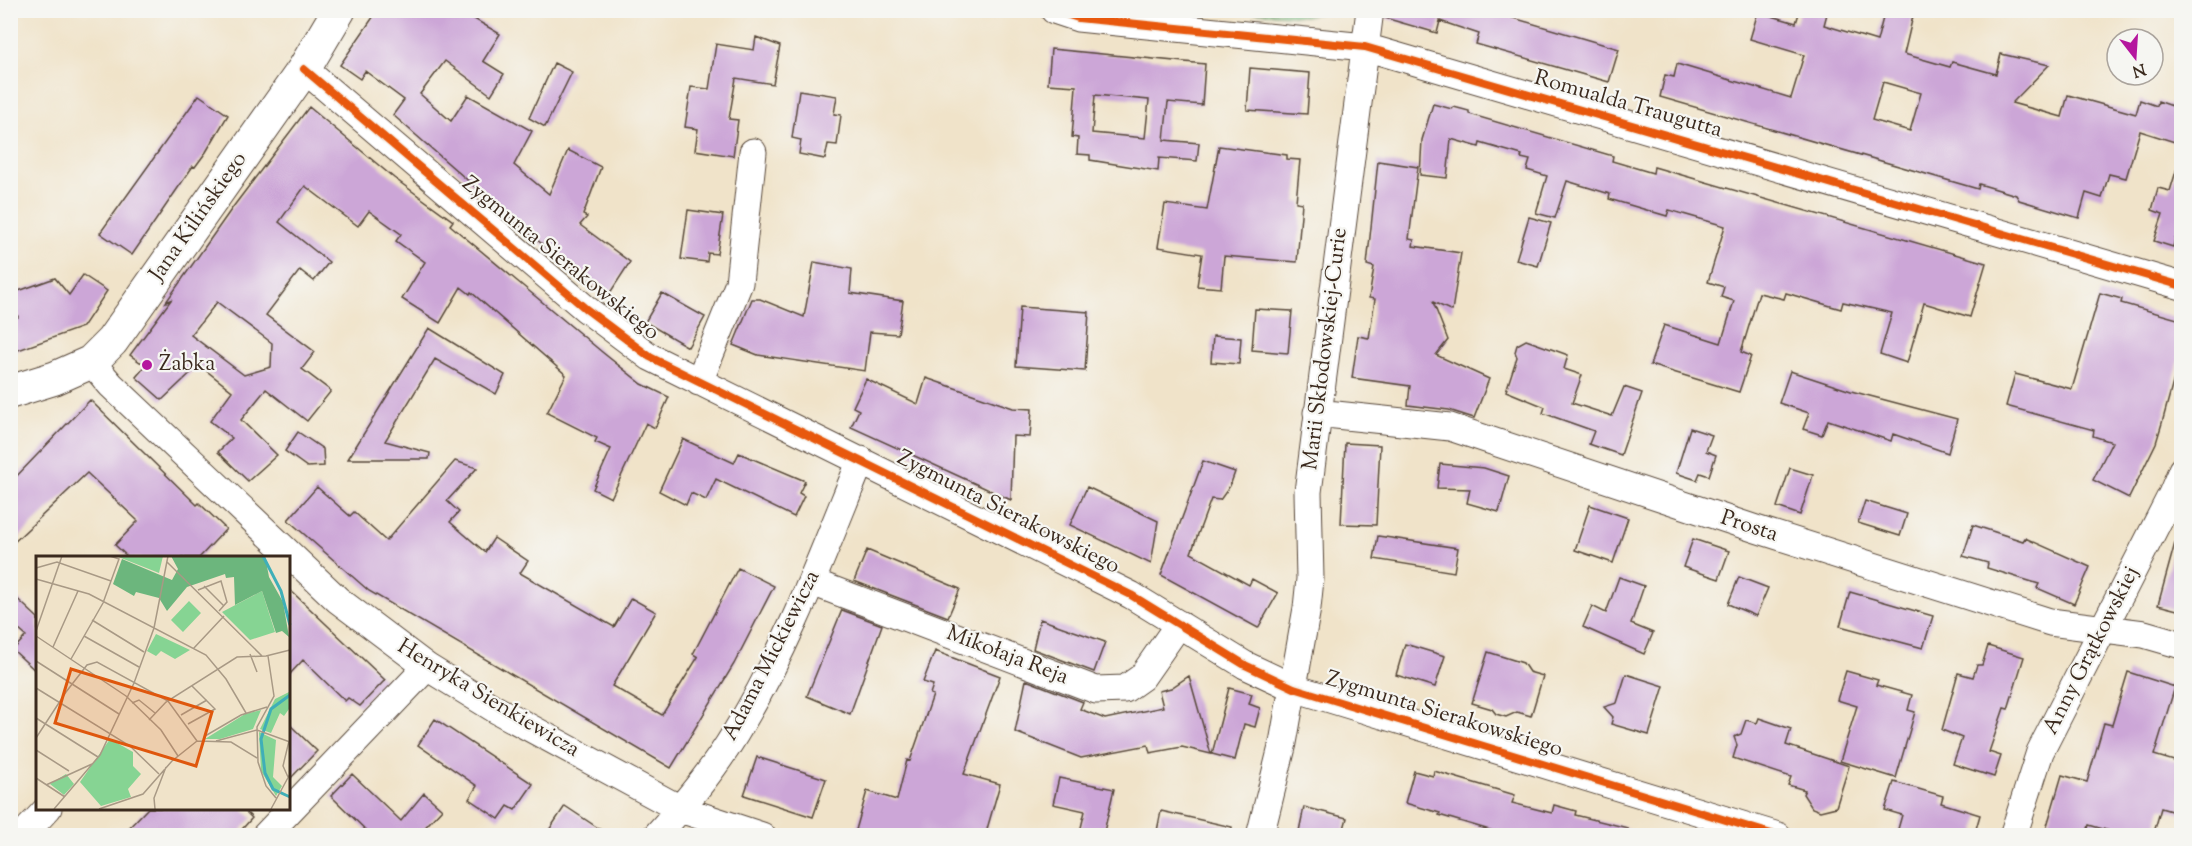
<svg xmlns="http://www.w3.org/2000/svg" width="2192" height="846" font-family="'Sorts Mill Goudy',serif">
	<rect width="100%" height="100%" fill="#f6f6f2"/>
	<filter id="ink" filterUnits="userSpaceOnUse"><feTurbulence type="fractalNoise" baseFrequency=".0167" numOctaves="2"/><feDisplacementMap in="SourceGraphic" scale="12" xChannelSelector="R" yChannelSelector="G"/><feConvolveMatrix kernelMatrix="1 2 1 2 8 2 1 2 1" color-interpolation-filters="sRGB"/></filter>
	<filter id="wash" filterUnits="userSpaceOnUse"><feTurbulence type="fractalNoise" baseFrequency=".008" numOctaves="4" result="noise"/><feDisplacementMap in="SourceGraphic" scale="24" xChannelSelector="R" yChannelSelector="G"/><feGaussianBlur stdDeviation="1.35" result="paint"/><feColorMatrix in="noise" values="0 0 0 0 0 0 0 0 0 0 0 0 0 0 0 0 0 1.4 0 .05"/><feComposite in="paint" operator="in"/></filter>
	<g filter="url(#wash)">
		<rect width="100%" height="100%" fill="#f0e3c9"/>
		<path fill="#86d493" stroke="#607f58" stroke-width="1.5" d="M1231 11H1330L1305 16Z"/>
		<g id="blocks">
			<path fill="#cca6d7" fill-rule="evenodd" d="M378 10H459L500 34 483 61 504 74 491 95 445 61 420 94 451 121 468 95 532 131 514 165 549 194 568 150 601 167 583 215 587 217 580 225 630 262 608 296 522 228 393 115 404 100 365 71 360 79 340 65Z
				M1385 10H1486L1619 49 1609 82 1476 44 1479 34 1440 21 1437 33 1385 18Z
				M1800 10H1828L1824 25 1877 41 1885 10 1913 16 1904 54 1950 67 1952 62 1996 74 2001 54 2049 65 2012 103 2062 117 2068 95 2136 114 2140 100 2157 106 2158 101 2181 109V144L2140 131 2126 178 2109 174 2102 198 2086 193 2079 218 2019 200 2016 195 1979 184 1978 189 1660 97 1665 75 1674 77 1677 64 1791 98 1804 55 1750 39 1758 12 1796 23ZM1883 82 1921 93 1910 131 1872 120Z
				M756 37 780 46 773 84 736 78 729 119 738 120 733 156 695 150 698 129 685 127 691 87 709 89 716 44 754 50Z
				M1051 49 1205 64 1202 105 1168 102 1164 140 1199 143 1197 161 1159 158 1158 171 1090 160V155L1077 154 1078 138 1072 137 1076 86 1048 84ZM1095 95 1149 100 1145 138 1092 133Z
				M554 63 572 72 545 127 529 118Z
				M1250 68 1310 73 1307 114 1247 110Z
				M799 90 837 96 834 114 841 115 837 145 828 144 825 159 799 154 801 140 792 138Z
				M199 95 228 115 206 152 195 167 193 166 132 255 100 233Z
				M1433 104 1452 109 1454 107 1469 111V114L1613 156 1612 161 1653 173 1654 167 1986 263 1970 317 1924 303 1907 363 1880 354 1892 313 1843 302 1841 309 1786 293 1784 299 1759 293 1741 352 1751 356 1739 392 1650 365 1664 325 1721 343 1734 301 1721 297 1724 287 1708 282 1725 226 1669 210 1667 216 1609 199 1610 194 1567 181 1555 218 1536 213 1547 176 1527 170 1530 160 1521 158 1522 155 1480 143 1479 147 1451 139 1447 178 1420 175 1422 140Z
				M309 107 394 178 453 221 450 225 602 352 642 384 669 397 655 428 646 423 611 498 593 489 611 449 595 442 597 438 547 413 566 375 471 292 470 294 461 287 440 323 402 299 425 262 396 241 401 234 369 211 358 226 305 186 279 222 329 262 314 281 300 270 266 315 315 352 302 369 331 391 307 421 266 389 241 420 277 455 248 481 218 452 232 438 210 421 232 391 199 365 162 400 136 377 148 363 140 362 130 355 171 300 166 302 233 207ZM217 302 272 343 271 367 244 375 191 335Z
				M1219 146 1287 155V159L1300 160 1296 202 1302 203 1297 262 1224 256 1221 288 1197 286 1202 254 1158 247 1165 204 1207 210Z
				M1378 161 1418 167 1409 239 1414 240 1413 246 1461 253 1452 311 1433 302 1448 340 1436 355 1489 379 1474 418 1449 410 1408 405 1410 386 1352 378 1358 336 1369 338 1375 299 1369 298 1374 267 1367 265Z
				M2177 168 2181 169V241L2175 239 2173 247 2154 241 2163 214 2152 210 2158 188 2170 191Z
				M688 210 723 215 717 254 708 253 707 262 681 259Z
				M1529 217 1551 223 1538 266 1516 260Z
				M814 262 852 269 850 293 903 301 898 334 870 332 865 371 758 355 733 345 752 299H760L804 317Z
				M83 275 107 291 83 327 10 353V319L18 317 10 294 55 278 69 295Z
				M662 293 705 317 688 347 645 322Z
				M2100 293 2122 299 2121 303 2181 320V353L2162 423 2156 443 2129 498 2093 480 2112 442 2093 436 2094 430 2006 406 2015 374 2072 389Z
				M1020 307 1089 312 1085 371 1016 366Z
				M1255 309 1292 311 1288 353 1252 350Z
				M429 328 505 375 496 394 435 359 385 441 430 453 429 459H348Z
				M1213 336 1241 338 1239 364 1211 362Z
				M1526 340 1568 355 1564 369 1582 375 1572 403 1612 416 1624 387 1642 393 1621 455 1589 444 1594 431 1543 413 1545 407 1506 391 1517 357 1515 352 1517 345Z
				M1790 371 1851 391 1957 419 1948 453 1893 434 1891 441 1828 420 1822 435 1803 429 1809 413 1779 403Z
				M926 378 1013 408 1032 409 1030 437 1013 436 1011 500 851 427 859 410 853 407 866 379 918 404Z
				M90 400 197 505 199 503 226 529 199 558H129L115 545 138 521 87 473 10 546V483Z
				M1690 428 1712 435 1706 451 1716 455 1709 476 1700 473 1697 480 1676 473Z
				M298 432 323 449 324 466 307 467 285 451Z
				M683 439 734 463 739 453 805 481 799 493 804 496 794 517 716 479 706 500 691 493 686 505 659 491Z
				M1345 443 1380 445 1376 525 1341 524Z
				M455 461 477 468 447 501 459 512 450 522 485 552 494 538 528 561 520 573 614 627 631 598 656 612 612 686 662 715 698 657 693 654 738 568 774 586 734 664 671 768 369 591 288 520 317 487 350 516 354 512 386 541Z
				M1203 461 1235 472 1230 486 1220 500 1211 499 1191 553 1249 585 1252 579 1278 593 1258 628 1161 575Z
				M1440 464 1484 468 1509 476 1499 512 1467 503 1470 489 1437 488Z
				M1790 468 1813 475 1800 515 1777 507Z
				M1087 487 1158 521 1151 564 1070 525Z
				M1865 501 1907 514 1900 536 1858 523Z
				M1590 505 1628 518 1613 563 1575 550Z
				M1973 525 2023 541 2025 538 2090 567 2074 604 2037 588 2039 584 1987 568 1988 563 1963 556Z
				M1378 536 1458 548 1454 572 1374 559Z
				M1693 539 1729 551 1719 579 1683 567Z
				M2175 543 2181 544V611L2158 605Z
				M867 550 960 589 948 617 854 581Z
				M1619 577 1644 586 1631 624 1653 633 1644 654 1583 627 1592 606 1606 613Z
				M1739 577 1768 588 1756 616 1728 604Z
				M288 588 385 680 360 706 348 698 345 701 303 660 288 676Z
				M10 592 38 618V673L13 650 26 636 10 622Z
				M1850 592 1933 616 1923 648 1840 626Z
				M842 610 882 625 850 714 807 696Z
				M1040 619 1105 642 1094 672 1033 649Z
				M1405 644 1445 656 1435 687 1396 675Z
				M1988 646 2024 657 2008 709 2004 708 1989 752 2001 756 1994 777 1953 764 1962 738 1942 730 1958 673 1973 677 1977 665H1982Z
				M935 651 1000 676 964 774 1000 784 985 836H876L856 830 867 791 897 800 907 760 910 761 933 695 930 694 933 685 923 682Z
				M1488 652 1523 663 1529 672 1543 676 1531 716 1517 712 1506 717 1496 714 1492 709 1472 703Z
				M1846 671 1878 680 1876 685 1912 695 1908 710 1915 712 1896 778 1840 761 1857 706 1837 700Z
				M2128 672 2175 687 2154 755 2181 763V814L2161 808 2153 836H2127L2089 825 2086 836H2044L2062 775 2087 782 2104 723 2112 725Z
				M1626 674 1664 686 1649 735 1611 724 1613 717 1604 707 1617 703Z
				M1189 676 1211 754 1182 747 1150 753 1148 745 1081 758 1015 732 1026 680 1083 702 1080 709 1105 719 1163 707 1159 691 1171 688Z
				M1229 688 1252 694 1249 704 1260 708 1255 727 1244 724 1235 760 1212 754Z
				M1759 718 1791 729 1786 745 1849 766 1836 807 1820 811 1812 808 1803 794 1805 790 1788 785 1791 777 1733 758 1737 745 1734 737 1741 734 1746 720 1757 723Z
				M435 719 533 784 515 810 508 806 499 819 469 799 477 786 418 745Z
				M288 723 317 751 288 781Z
				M757 757 826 779 813 817 744 795Z
				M1414 771 1433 776 1434 771 1515 795 1512 803 1552 813 1554 805 1576 811 1575 815 1628 828 1627 836H1510L1439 815 1440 813 1405 803Z
				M352 774 401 821 424 793 442 809 417 836H372L331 796Z
				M1059 778 1114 789 1103 836H1079L1085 811 1053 804Z
				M1894 782 1943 796 1941 803 1980 815 1974 836H1921L1898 829 1902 815 1885 810Z
				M565 806 610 836H545Z
				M1304 807 1347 818 1342 836H1298Z
				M148 808H242L252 818 236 836H121Z
				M1161 811 1232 827 1231 836H1156Z"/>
		</g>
	</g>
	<g filter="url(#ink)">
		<use href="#blocks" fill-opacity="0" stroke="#564638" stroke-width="1.5"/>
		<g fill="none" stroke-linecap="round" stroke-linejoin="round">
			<g stroke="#564638" stroke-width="29">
				<path id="minor" d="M1054 10 1078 18 1365 47 2182 286
					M304 69 586 309 650 357 1131 595 1245 665 1294 688 1778 836
					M91 362 111 385 338 600 427 667 495 709 680 809 762 836
					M699 382 739 283 753 152
					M1317 413 1450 427 1756 529 2050 622 2144 634 2182 645
					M812 582 1096 690 1125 689 1142 677 1179 624
					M22 836 48 808
					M265 836 427 667
					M656 836C685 804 713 771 735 734 788 648 823 553 861 460
					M1260 836 1283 743 1307 608 1310 579 1308 492 1370 10
					M2013 836 2040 752 2172 494 2182 470"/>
			</g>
			<g stroke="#564638" stroke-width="35">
				<path id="tertiary" d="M10 392 55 378 91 362 112 341 304 69 339 10"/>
			</g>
			<use href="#minor" stroke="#fff" stroke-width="27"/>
			<use href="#tertiary" stroke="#fff" stroke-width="33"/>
			<g stroke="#f6f6f2" stroke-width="11">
				<path id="cycleway" d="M1054 10 1078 18 1365 47 2182 286
					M304 69 586 309 650 357 1131 595 1245 665 1294 688 1778 836"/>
			</g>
			<use href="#cycleway" stroke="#e8590c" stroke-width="8"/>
		</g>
	</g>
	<circle fill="#b5179e" stroke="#f6f6f2" stroke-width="2" cx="147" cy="365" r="6"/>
	<g text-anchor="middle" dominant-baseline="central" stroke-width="4.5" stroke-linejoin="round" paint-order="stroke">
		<g font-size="22" fill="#3b2a1e" stroke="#f6f6f2">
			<text transform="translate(1628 105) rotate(16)">Romualda Traugutta</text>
			<text transform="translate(199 217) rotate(-55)">Jana Kilińskiego</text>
			<text transform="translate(560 259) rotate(39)">Zygmunta Sierakowskiego</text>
			<text transform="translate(1326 349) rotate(-83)">Marii Skłodowskiej-Curie</text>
			<text transform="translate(1008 513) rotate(27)">Zygmunta Sierakowskiego</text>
			<text transform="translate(1749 527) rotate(18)">Prosta</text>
			<text transform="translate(2092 651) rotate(-63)">Anny Grątkowskiej</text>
			<text transform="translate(772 656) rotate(-63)">Adama Mickiewicza</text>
			<text transform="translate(1007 656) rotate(21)">Mikołaja Reja</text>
			<text transform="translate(488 699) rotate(31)">Henryka Sienkiewicza</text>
			<text transform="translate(1444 715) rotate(17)">Zygmunta Sierakowskiego</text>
		</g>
		<g font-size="22" fill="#3b2a1e" stroke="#f6f6f2" text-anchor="start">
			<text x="159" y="365">Żabka</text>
		</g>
	</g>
	<g transform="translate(36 556)">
		<rect width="254" height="254" fill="#f0e3c9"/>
		<path d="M80 0H127L123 17ZM226 35 239 76 214 84 186 56ZM153 45 165 57 147 76 135 64ZM120 78 154 94 139 103 125 95 120 100 111 95ZM253 136V153L248 160 244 157 235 177 224 173 239 143ZM225 154 217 173 184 183H169L209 158ZM223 176 240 184 237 221 246 230 240 240 225 215ZM74 183 97 196V210L105 218 92 233 95 241 65 250 44 226ZM30 218 38 228 28 239 14 228Z" fill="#86d493"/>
		<path d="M135 0H229L233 21 247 46 253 81 246 75 240 77 226 35 199 49 198 21 190 22 189 18 151 31 131 55 123 42 100 36 98 40 77 28 86 3 136 24 142 13Z" fill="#6cb67d"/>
		<path fill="none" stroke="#3fafb8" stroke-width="3" d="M227 0 245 35 254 69M254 139 235 153 225 183 229 217 237 233 254 241"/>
		<path fill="none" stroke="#a89985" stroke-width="1.5" d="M131 6 226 100M0 12 21 6 75 25M0 23 53 38 170 99 190 123 210 157M168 30 188 50M162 34 185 25 191 46 183 55M56 64 108 96M0 75 26 0M0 80 90 140 125 174 142 200M48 80 103 111M17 91 42 35M157 93 188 60M214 98 221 116M232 100 238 140 221 171 222 206 230 230 240 242M35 103 67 47 83 3 74 0M0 105 83 158M0 132 94 190 123 218M96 147 103 144 119 157M145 159 171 144M0 162 62 201M113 164 130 146 201 101 230 100 254 94M152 168 179 153 156 130M0 182 30 136 51 109 61 106 132 145 161 185M161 185 195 186 221 202M168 185 169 180 205 159 231 151M180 185 221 174 254 186M0 194 33 215M252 221 247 210 253 185M0 222 29 241M10 229 56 208M18 253 64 199 98 127 118 72 132 0M63 253 107 238 136 205 161 185M119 253 118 242 130 211M235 253 254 218"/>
		<path fill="#df570d" fill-opacity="0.15" stroke="#df570d" stroke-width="3" d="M35 113 176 156 160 210 19 167Z"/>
		<rect width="254" height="254" fill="none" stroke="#3b2a1e" stroke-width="3"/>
	</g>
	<rect width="2192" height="846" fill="none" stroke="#f6f6f2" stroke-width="36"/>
	<g transform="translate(2135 57) rotate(163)"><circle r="28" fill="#f6f6f2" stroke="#aba49d" stroke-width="1.5"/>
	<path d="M0-4.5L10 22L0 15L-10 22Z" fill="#b5179e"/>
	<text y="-9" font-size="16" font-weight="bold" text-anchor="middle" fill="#3b2a1e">N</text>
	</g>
</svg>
